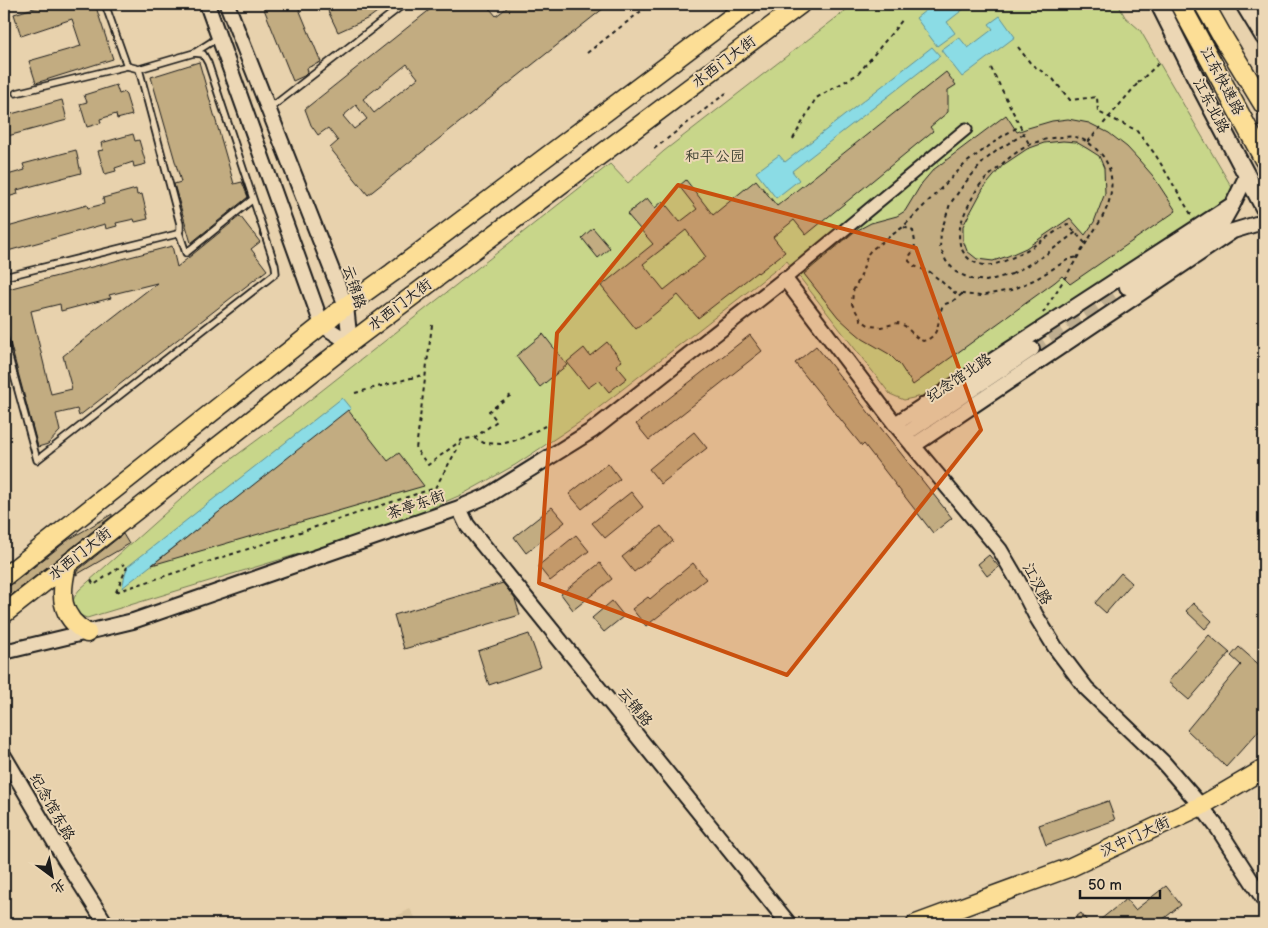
<svg xmlns="http://www.w3.org/2000/svg" width="1268" height="928" font-family="'Balsamiq Sans','LXGW WenKai TC',sans-serif">
	<rect width="100%" height="100%" fill="#e8d2ad"/>
	<filter id="ink" filterUnits="userSpaceOnUse"><feTurbulence type="fractalNoise" baseFrequency=".02" numOctaves="2"/><feDisplacementMap in="SourceGraphic" scale="10" xChannelSelector="R" yChannelSelector="G"/><feConvolveMatrix kernelMatrix="1 2 1 2 8 2 1 2 1" color-interpolation-filters="sRGB"/></filter>
	<g filter="url(#ink)">
		<path fill="#d9c49d" d="M410 909 419 924H382Z"/>
		<path fill="#c8d68a" stroke="#727953" d="M854 4H1118L1125 17 1140 30 1234 191 1225 202 1058 311 922 396 904 400 890 394 787 261 583 420 515 465 463 494 388 527 87 618C69 612 69 604 79 590L199 483 283 421 610 164 628 183 664 151Z"/>
		<path fill="#8bdce5" stroke="#5f8f95" d="M934 4H970L947 22 955 33 937 46 916 18Z
			M1000 16 1015 37 962 77 941 50 959 37 968 48 993 29 989 24Z
			M932 47 940 56 792 171 799 180 776 198 756 172 779 155 785 162Z
			M342 398 351 409 122 588 127 567Z"/>
		<path fill="#c2ac81" stroke="#1c1c1c" fill-rule="evenodd" d="M47 4H95L113 59 36 83 29 61 81 46 72 19 21 36 14 14Z
			M262 4H297L321 62 307 68 308 72 304 76 293 81Z
			M345 4H388L369 18 338 32 328 11Z
			M437 4H486L496 16 512 4H609L368 195 330 148 338 141 328 128 318 135 311 125 305 109ZM407 64 418 78 374 113 363 99ZM356 105 367 119 354 129 343 116Z
			M199 62 234 184 242 182 248 197 191 243 174 184 181 182 151 77Z
			M946 72 956 85 948 90V112L930 127 933 131 806 235 794 220 773 237 785 252 758 273 757 272 698 318 678 295 636 329 601 286 653 244 627 214 647 198 655 208 663 201 680 222 697 209 679 186 686 180 713 215 756 180 777 206ZM686 230 706 257 664 290 643 264Z
			M116 85 119 94 125 92 132 115 117 119 116 114 100 119 101 123 87 127 80 104 87 102 84 95Z
			M62 100 67 120 4 137V116Z
			M1006 115 1017 132 1028 128 1052 121 1068 119 1089 123 1109 133 1127 147 1139 160 1153 176 1176 211 1070 284 1062 276 1055 282 913 385 900 365 889 354 863 339 850 328 838 317 804 274 854 232 871 223 897 216 905 211 922 183 933 170ZM1063 141 1076 142 1088 149 1099 156 1104 168 1105 193 1094 222 1085 235 1070 218 1026 248 1008 256 993 261 977 259 967 251 963 240V226L983 189 1003 165 1027 149 1044 143Z
			M133 134 135 141 139 140 146 164 134 167 133 162 115 168 116 171 105 174 98 151 103 150 101 143Z
			M76 150 81 173 17 190 18 194 4 198V176L25 170 23 164Z
			M136 189 137 195 142 194 148 219 135 222 134 219 116 223 117 226 106 229 105 224 4 252V228L87 205 88 208 104 204 103 198Z
			M240 216 260 242 251 249 267 270 79 416 77 409 56 414 60 431 48 444 38 447 4 320V290L172 246 177 267ZM157 283 63 356 72 389 51 394 31 311 60 304 61 311 111 298 109 295Z
			M593 228 610 248 598 258 582 238Z
			M543 334 567 365 540 387 516 356Z
			M750 335 762 351 649 440 636 424Z
			M607 342 622 361 616 365 627 378 609 392 599 380 588 388 567 362 584 348 590 356Z
			M816 346 952 518 933 533 864 444 862 446 795 363Z
			M348 410 388 461 399 453 424 486 152 565Z
			M694 432 707 448 661 484 649 469Z
			M608 463 620 479 582 509 569 494Z
			M631 492 643 507 605 538 592 523Z
			M552 507 565 522 526 553 514 537Z
			M112 514V516L4 601V587L11 585 68 540Z
			M661 526 673 541 634 572 622 557Z
			M123 534 129 544 76 575 77 571Z
			M576 535 589 551 550 581 538 566Z
			M989 555 999 567 987 576 978 564Z
			M600 563 612 579 573 610 561 594Z
			M693 563 706 579 646 626 632 609 648 597 650 599Z
			M1121 573 1132 583 1106 613 1095 603Z
			M503 583 515 599 520 615 404 649 394 615Z
			M612 601 624 616 604 632 592 618Z
			M1193 603 1212 621 1205 629 1186 611Z
			M529 634 541 667 489 685 478 651Z
			M1209 635 1230 653 1189 700 1168 682Z
			M1239 647 1264 669V725L1226 767 1187 730 1241 665 1231 656Z
			M1108 801 1115 820 1046 845 1039 825Z
			M1166 886 1181 905 1157 924H1095L1126 899 1135 910Z
			M1081 913 1089 924H1067Z"/>
		<g fill="none" stroke-linecap="round" stroke-linejoin="round">
			<path stroke="#bfae90" stroke-width="14" stroke-dasharray="14 7" stroke-linecap="butt" d="M1032 349 1127 287"/>
			<g stroke="#1c1c1c" stroke-width="9">
				<path id="service" d="M105 4 127 66
					M194 53 219 37
					M16 93 127 66 139 69
					M269 109 404 4
					M179 232 186 253 253 199
					M4 277 177 234 180 230V224L139 69 194 53 203 54 208 63 275 265 276 273 37 460 4 339"/>
			</g>
			<g stroke="#1c1c1c" stroke-width="15">
				<path id="minor" d="M785 279 966 129"/>
			</g>
			<g stroke="#1c1c1c" stroke-width="18">
				<path id="tertiary" d="M207 4 322 325 350 343
					M227 4 346 306 350 343
					M1127 287 1220 227 1233 204 1247 175
					M895 424 1233 204
					M904 435 1032 349
					M913 446 1233 231 1256 224
					M459 508 467 525 789 924
					M4 652 133 621 459 508 487 496 593 430 785 279 895 424 1000 550 1017 579 1036 616 1055 647 1086 688 1163 762 1201 806 1217 827 1264 900
					M4 756 64 858 106 924"/>
			</g>
			<g stroke="#1c1c1c" stroke-width="20">
				<path id="secondary" d="M1159 4 1203 92 1264 208
					M1244 4 1264 37"/>
			</g>
			<g stroke="#1c1c1c" stroke-width="21">
				<path id="primary" d="M67 565C60 594 59 616 87 633
					M4 577 322 325 335 314 392 273 749 4
					M4 614 350 343 801 4
					M916 924 1071 867 1201 806 1264 769"/>
			</g>
			<g stroke="#1c1c1c" stroke-width="22">
				<path id="trunk" d="M1180 4 1264 159
					M1204 4 1222 36 1264 105"/>
			</g>
			<path stroke="#1c1c1c" stroke-width="2" stroke-dasharray="4 4" stroke-linecap="butt" d="M1018 47 1031 64 1053 79 1070 100 1097 97 1098 112 1136 130 1155 154 1192 216
				M587 53 649 5
				M991 68 1029 144
				M1138 83 1161 61
				M793 139 816 98 858 74 904 18
				M1088 142 1093 136
				M654 149 726 93
				M904 227 913 231C914 237 916 243 914 249 912 254 909 254 909 261L914 266 930 272 955 293 980 296 1011 290 1036 279 1069 259 1078 257
				M1012 274 986 281 971 279 956 272 946 261 940 247 941 232 950 204 965 183 985 160 999 149 1024 134
				M962 294 953 301 943 305C936 320 942 336 923 341L916 337 905 326 898 323 881 327 870 326 861 320 852 304 853 291 860 278 868 254 871 250 903 227 966 163 1004 135 1020 126
				M1043 313C1057 291 1071 268 1085 245 1095 228 1109 212 1111 191 1113 177 1109 160 1097 150 1091 144 1083 138 1075 137 1071 136 1067 137 1063 137 1036 138 1016 150 997 169 989 176 981 182 976 191 966 210 949 237 967 257 973 263 982 266 991 265 994 265 998 263 1002 262 1025 253 1046 238 1067 224L1086 244
				M432 325 416 449 428 465 463 439 474 438 484 443 501 444 520 439 545 426
				M355 393 426 374
				M474 438 497 421 489 411 511 395
				M91 580 94 585 124 564
				M116 592 435 488 463 439
				M116 592 127 567"/>
			<use href="#service" stroke="#ecd7b5" stroke-width="5.5"/>
			<use href="#minor" stroke="#ecd7b5" stroke-width="11"/>
			<use href="#tertiary" stroke="#ecd7b5" stroke-width="14"/>
			<use href="#secondary" stroke="#ecd7b5" stroke-width="16"/>
			<use href="#primary" stroke="#fcde96" stroke-width="18"/>
			<use href="#trunk" stroke="#fcde96" stroke-width="19"/>
			<path stroke="#1c1c1c" stroke-width="2" stroke-dasharray="4 4" stroke-linecap="butt" d="M1093 136 1138 83
				M1012 274 1045 255 1079 230"/>
		</g>
	</g>
	<path fill="#c9500e" fill-opacity="0.2" stroke="#c9500e" stroke-width="4" stroke-linejoin="round" d="M678 185 916 248 981 430 787 675 539 583 557 333Z"/>
	<g text-anchor="middle" dominant-baseline="central" stroke-width="4" stroke-linejoin="round" paint-order="stroke">
		<g font-size="15" fill="#1c1c1c" stroke="#ecd7b5">
			<text transform="translate(724 62) rotate(-37)">水西门大街</text>
			<text transform="translate(1222 81) rotate(62)">江东快速路</text>
			<text transform="translate(1211 106) rotate(62)">江东北路</text>
			<text transform="translate(354 287) rotate(72)">云锦路</text>
			<text transform="translate(400 305) rotate(-37)">水西门大街</text>
			<text transform="translate(959 378) rotate(-34)">纪念馆北路</text>
			<text transform="translate(416 505) rotate(-19)">茶亭东街</text>
			<text transform="translate(80 554) rotate(-38)">水西门大街</text>
			<text transform="translate(1037 584) rotate(62)">江汊路</text>
			<text transform="translate(635 707) rotate(51)">云锦路</text>
			<text transform="translate(52 807) rotate(60)">纪念馆东路</text>
			<text transform="translate(1135 837) rotate(-25)">汉中门大街</text>
		</g>
		<g font-size="15" fill="#3e4132" stroke="#ecd7b5">
			<text x="715" y="156">和平公园</text>
		</g>
	</g>
	<rect width="1268" height="928" fill="none" stroke="#ecd7b5" stroke-width="20"/>
	<rect x="10" y="10" width="1248" height="908" fill="none" stroke="#1c1c1c" stroke-width="2" filter="url(#ink)"/>
	<g transform="translate(52 876) rotate(148)" stroke="#ecd7b5" stroke-width="4" paint-order="stroke">
	<path d="M0-4L9 19L0 12L-9 19Z" fill="#1c1c1c"/>
	<text y="-8" font-size="14" font-weight="bold" text-anchor="middle" fill="#1c1c1c">北</text>
	</g>
	<path d="M1080 890v8h80v-8" fill="none" stroke="#1c1c1c" stroke-width="2.5"/>
	<text x="1088" y="890" font-size="15" fill="#1c1c1c" stroke="#ecd7b5" stroke-width="4" paint-order="stroke">50 m</text>
</svg>
